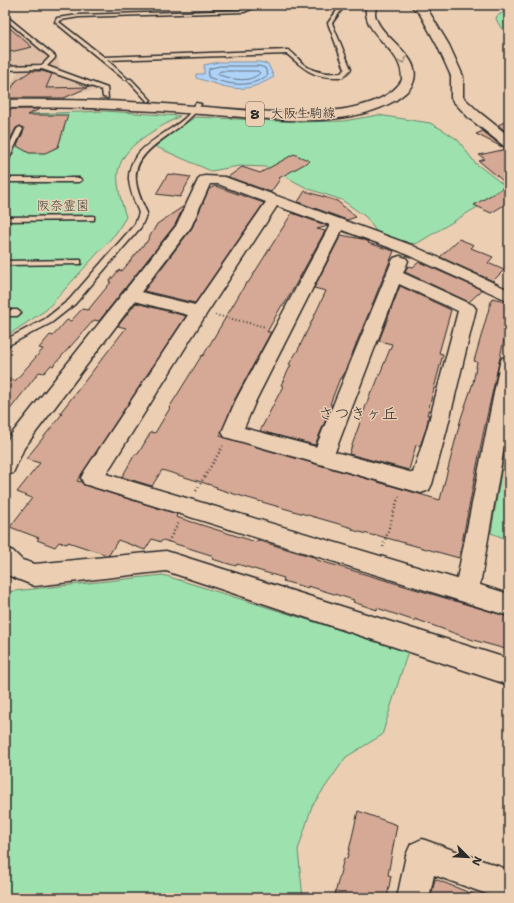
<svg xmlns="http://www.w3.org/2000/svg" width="514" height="903" font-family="'Shantell Sans','Klee One',sans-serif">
	<rect width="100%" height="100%" fill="#eccfb3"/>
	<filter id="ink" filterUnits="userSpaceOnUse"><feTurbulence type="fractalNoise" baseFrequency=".025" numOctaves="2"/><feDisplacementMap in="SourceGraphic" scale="8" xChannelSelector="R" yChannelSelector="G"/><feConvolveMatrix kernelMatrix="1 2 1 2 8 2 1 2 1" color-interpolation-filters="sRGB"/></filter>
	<g filter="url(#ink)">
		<path fill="#debea5" d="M5 12 46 48 57 56 61 70 110 87 100 91 5 95 19 70 28 66H5Z"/>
		<path fill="#9de2ae" stroke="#64866c" d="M509 9V33L501 28 496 19 497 16Z
			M104 111 180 116C154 131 113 148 118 184 119 195 123 207 126 217L116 233 46 310 5 337V115Z
			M378 115 430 123 443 130 458 140 475 163 504 185 494 197 416 244 396 241 378 234 366 217 342 200 309 189 267 167 239 166 211 171 154 146 195 117 299 122 344 121Z
			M509 425V540L491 533Z
			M163 575 408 651 382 735 346 757 312 806 298 850 303 898H5V592Z"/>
		<path fill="#afd3f8" stroke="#7a90a6" d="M219 62H259L268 64 274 77C241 96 231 88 196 78V74H204V65Z"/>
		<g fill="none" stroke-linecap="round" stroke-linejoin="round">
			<path stroke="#606e7d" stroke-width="1" d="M220 66H259L265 68 268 75C249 89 229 85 208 77L209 69Z
				M221 71H258L260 73C248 84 233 79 219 75L218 74Z"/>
		</g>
		<path fill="#d5a995" stroke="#2b2b2b" d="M5 24 32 47 10 52 5 47Z
			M31 71H42L52 74 46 88 89 87 64 98H6L16 81Z
			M5 109H40L27 115H68L58 147 45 153H29L17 146 24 130 21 126 16 128 9 142 5 140Z
			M509 120V134L498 125Z
			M483 131 502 147 476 134Z
			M504 148H509V202L491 213 474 205 508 185 479 161 485 159 479 155 507 149Z
			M294 154 310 161 279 178 280 179 271 192 228 177 242 167 260 173Z
			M168 174 191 177 180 197 156 194Z
			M215 186 264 203 195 303 144 291 192 228 209 189Z
			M305 191 337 201 356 217 347 220 298 202Z
			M184 206 175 225 99 321 94 320 53 366 51 365 44 373 39 372 5 416V385L10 379 15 381 43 349 39 348 50 335 53 336 67 320 71 321 82 309 88 310 111 282H109L119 270 122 271 145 243H146L157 224Z
			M292 213 328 226 317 229 325 231 296 284 284 305H282L267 332H271L235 399 220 436 440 500 461 418 473 383 477 362 474 361 492 298 509 302 506 319 508 320 504 335H505L484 430 459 558 376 535 375 536 352 530 353 528 234 494 216 488 217 487 162 470 152 486 122 477 135 454H138L151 432 155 433 170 408H169L202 355 203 356 246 283H248Z
			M341 235 362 239 369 242 368 243 394 251 350 359 342 378H340L330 404 332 405 315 445 260 431 283 386 281 385 291 365 289 364 298 350 326 291 314 288Z
			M459 239 474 245 471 248 493 257 488 263 504 270 493 281 440 257Z
			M419 262 482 290 469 302 405 272 408 266 413 267Z
			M400 286 451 310 439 353 443 354 427 415H429L426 429 420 446 416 445 409 470 349 454 371 391H373L392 344 379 341Z
			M136 303 186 316 77 481 81 482 84 485 177 514 176 517 256 542 257 540 293 551 317 558V560L509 617V650L473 640 415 619V621L377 608V610L353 602 354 600 308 586V588L283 581 284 578 237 564 236 566 212 559 214 556 163 540 161 542 152 539 145 550 118 540 109 555H107L68 542 67 544 59 542 55 547 37 540 39 538 10 527 32 498 17 492 40 463 26 459 62 414 60 413 126 328 118 326Z
			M358 811 397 825 388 875 391 876 387 898H334L344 858 347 859Z
			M435 879 480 897V898H431Z"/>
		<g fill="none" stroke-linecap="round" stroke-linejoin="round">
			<g stroke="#2b2b2b" stroke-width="3">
				<path id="service" d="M255 5H261L244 12 79 17 61 20 59 22 104 57 288 50C294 53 298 59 302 63 313 73 327 74 341 73L345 69 328 23 341 5H345L332 23 351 69 343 77C313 78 308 72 287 54L107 60 128 79H131L150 99 151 100 148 102 127 79H124L55 22 57 18 79 15 243 10Z
					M5 15 55 56V58L47 66 107 88 108 98 103 97 102 90 42 69 5 70V66L42 65 50 57 5 19Z
					M196 103 201 104C186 133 132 145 136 181 137 192 142 202 147 213L141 227 75 304 51 323 5 347V340L45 319 69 300 135 224 139 213C135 202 130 192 129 180 127 147 168 135 187 116 191 112 193 107 196 103Z
					M20 127 23 129 8 161 5 163V154L17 129Z
					M5 178H79L82 180 79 182H5Z
					M91 216H94V220L5 221V217Z
					M78 260H81V264L5 265V261Z
					M5 310H17L21 313 17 316H5Z"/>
			</g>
			<g stroke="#2b2b2b" stroke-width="3">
				<path id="minor" d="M205 176 225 177 411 245 509 290V301L399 251 342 230 256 400 244 428 316 447 392 261 394 258 400 256 406 258 408 261 403 273 473 305 476 309 447 429 432 484 429 490 421 493 225 437 222 432 236 400 330 225 277 206 207 313 106 474 457 579 500 363 502 358 509 357V418L480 585 509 594V616L84 484 81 478 84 472 188 315 135 301 24 448 13 473 5 475V444L10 436 176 226 198 180 200 177ZM210 184H218L266 202 195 305 141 292 191 227ZM399 284 458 311 427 429 413 473 335 452Z
					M5 548 13 551 22 560 35 564 166 551 509 659V685L166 571 35 586 5 574Z
					M422 839 509 870V898H498L434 875 429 898H397L406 855 411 844Z"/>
			</g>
			<g stroke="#2b2b2b" stroke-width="3">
				<path id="secondary" d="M410 5H421L428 10 449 45 463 76V97L479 112 509 136V147L504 146 469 118 453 101 451 98V76L437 45 420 14Z"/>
			</g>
			<g stroke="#2b2b2b" stroke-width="3">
				<path id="primary" d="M366 5H376C376 8 375 11 375 14 378 37 421 54 414 80 412 89 403 95 396 100 349 128 281 120 229 116 197 114 165 111 132 110 90 107 48 107 5 108V100C68 99 130 101 193 106 238 109 293 117 338 110 360 107 390 100 402 80 403 46 362 38 366 5Z"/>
			</g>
			<path stroke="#2b2b2b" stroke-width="2" stroke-dasharray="1 2.5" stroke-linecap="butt" d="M215 315 266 327"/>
			<path stroke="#2b2b2b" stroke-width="2.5" stroke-dasharray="1 3" stroke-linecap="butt" d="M196 491 223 446
				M168 542 179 522
				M383 547 399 495"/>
			<use href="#service" fill="#eccfb3" fill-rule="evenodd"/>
			<use href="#minor" fill="#eccfb3" fill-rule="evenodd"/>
			<use href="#secondary" fill="#eccfb3" fill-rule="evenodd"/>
			<use href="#primary" fill="#eccfb3" fill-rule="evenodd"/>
		</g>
		<defs><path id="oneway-chevron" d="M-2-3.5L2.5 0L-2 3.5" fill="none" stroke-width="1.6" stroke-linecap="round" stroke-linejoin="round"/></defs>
		<use stroke="#8c7d6f" href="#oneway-chevron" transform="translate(403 61) rotate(58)"/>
	</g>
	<g text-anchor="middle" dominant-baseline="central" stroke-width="3" stroke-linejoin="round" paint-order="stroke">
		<g font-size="13" fill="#2b2b2b" stroke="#eccfb3">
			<text transform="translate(303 113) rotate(-1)">大阪生駒線</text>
		</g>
		<g font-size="13" fill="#3c463f" stroke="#eccfb3">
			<text x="63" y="205">阪奈霊園</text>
		</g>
		<rect fill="#eccfb3" stroke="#655c54" stroke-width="1" x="246" y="102" width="18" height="24" rx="3"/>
		<g font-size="14" font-weight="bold" fill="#2b2b2b">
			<text x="255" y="114">8</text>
		</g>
		<g font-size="16" fill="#2b2b2b" stroke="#eccfb3">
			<text x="358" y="413">さつきヶ丘</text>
		</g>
	</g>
	<rect width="514" height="903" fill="none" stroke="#eccfb3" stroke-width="20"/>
	<rect x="10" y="10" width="494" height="883" fill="none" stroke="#2b2b2b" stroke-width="1.5" filter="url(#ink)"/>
	<g transform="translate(468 857) rotate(114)" stroke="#eccfb3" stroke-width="3" paint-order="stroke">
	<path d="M0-3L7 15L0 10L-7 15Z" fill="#2b2b2b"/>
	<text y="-6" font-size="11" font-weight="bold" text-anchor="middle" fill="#2b2b2b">N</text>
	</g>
</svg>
